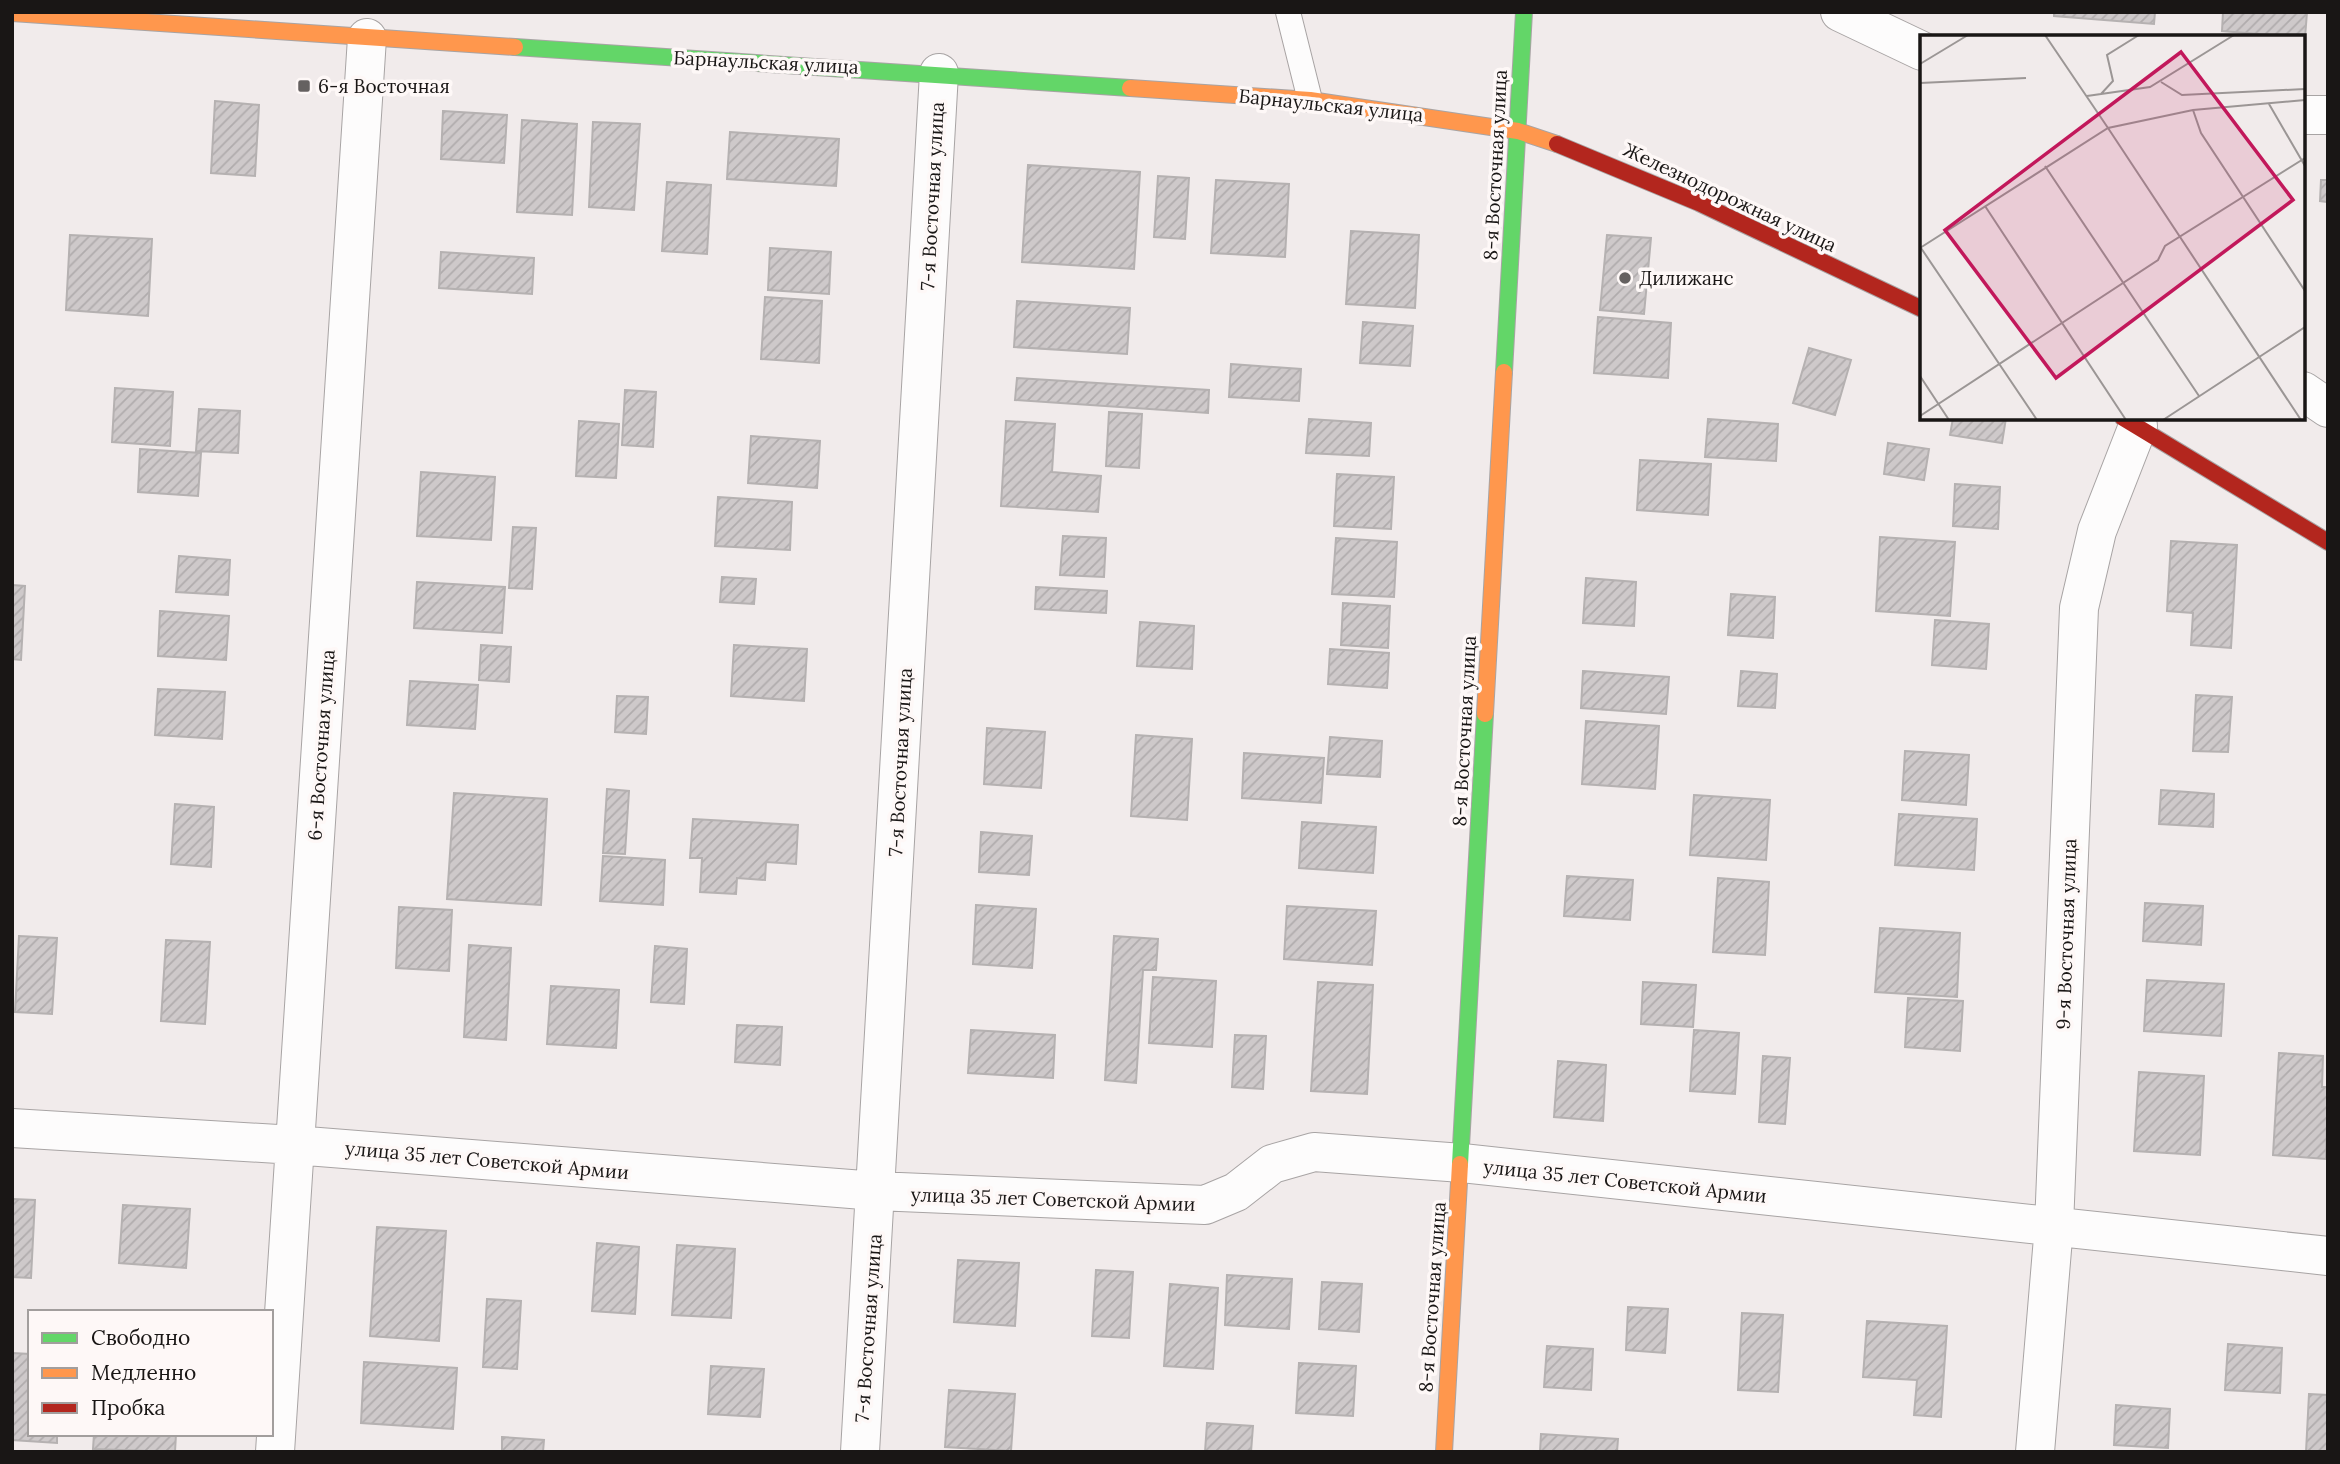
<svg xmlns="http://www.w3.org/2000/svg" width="2340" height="1464" font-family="Lora,serif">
	<defs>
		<pattern id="building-hatch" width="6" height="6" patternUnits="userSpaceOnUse" patternTransform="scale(1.75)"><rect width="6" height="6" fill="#cec9ca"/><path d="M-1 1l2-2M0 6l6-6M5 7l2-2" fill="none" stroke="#b0acad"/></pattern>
	</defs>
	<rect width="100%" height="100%" fill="#f1ebeb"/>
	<path fill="url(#building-hatch)" stroke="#b5b1b1" stroke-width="2" d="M2054 12H2155L2154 24 2054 16Z
		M2223 12H2307L2305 38 2222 31Z
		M215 101 259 105 255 176 211 173Z
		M443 111 507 115 504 163 441 159Z
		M522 120 577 124 572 215 517 212Z
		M593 122 640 124 634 210 589 207Z
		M730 132 839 139 836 186 727 179Z
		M1028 165 1140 172 1134 269 1022 262Z
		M1158 176 1189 178 1185 239 1154 237Z
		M1216 180 1289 184 1285 257 1211 253Z
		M2321 180H2328V202L2320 201Z
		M667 182 711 185 707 254 662 251Z
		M1351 231 1419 235 1415 308 1346 304Z
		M70 235 152 239 148 316 66 310Z
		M1607 235 1651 238 1644 314 1600 310Z
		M770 248 831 252 829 294 768 290Z
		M441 252 534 258 532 294 439 288Z
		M765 297 822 301 819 363 761 359Z
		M1017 301 1130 308 1127 354 1014 347Z
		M1598 317 1671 323 1668 378 1594 373Z
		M1363 322 1413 326 1410 366 1360 363Z
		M1809 348 1851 360 1835 415 1793 403Z
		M1231 364 1301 369 1299 401 1229 397Z
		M1017 378 1209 390 1208 413 1015 400Z
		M115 388 173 392 170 446 112 442Z
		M625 390 656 392 653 447 622 445Z
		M199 409 240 411 238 453 196 451Z
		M1109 412 1142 414 1139 468 1106 466Z
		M1953 418H2006L2002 443 1950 435Z
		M1309 419 1371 423 1369 456 1306 453Z
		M1708 419 1778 424 1776 461 1705 457Z
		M579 421 619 424 616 478 576 476Z
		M1006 421 1055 424 1052 472 1101 476 1098 512 1001 506Z
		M751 436 820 441 817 488 748 483Z
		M1888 443 1929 449 1924 480 1884 474Z
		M140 449 201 453 198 496 138 492Z
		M1640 460 1711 464 1708 515 1637 510Z
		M421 472 495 477 491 540 417 536Z
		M1337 474 1394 477 1391 529 1334 526Z
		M1955 484 2000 487 1998 529 1953 526Z
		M718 497 792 502 790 550 715 546Z
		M513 527 536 528 532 589 509 588Z
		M1063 536 1106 538 1104 577 1060 575Z
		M1880 537 1955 542 1950 616 1876 611Z
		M1336 538 1397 542 1394 597 1332 594Z
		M2171 541 2237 545 2231 648 2191 645 2193 613 2167 611Z
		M179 556 230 560 228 595 176 592Z
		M722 577 756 579 754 604 720 602Z
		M1586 578 1636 582 1634 626 1583 623Z
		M417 582 505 587 502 633 414 628Z
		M12 585 25 586 21 660 12 659Z
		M1036 587 1107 591 1106 613 1035 609Z
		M1731 594 1775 597 1773 638 1728 635Z
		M1343 603 1390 606 1388 648 1341 645Z
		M160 611 229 616 226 660 158 656Z
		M1935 620 1989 624 1986 669 1932 665Z
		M1140 622 1194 626 1192 669 1137 666Z
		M481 645 511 647 509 682 479 680Z
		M734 645 807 649 804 701 731 696Z
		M1330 649 1389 653 1387 688 1328 684Z
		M1583 671 1669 677 1666 714 1581 708Z
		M1741 671 1777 674 1775 708 1738 706Z
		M410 681 478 685 475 729 407 725Z
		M158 689 225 692 222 739 155 735Z
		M2196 695 2232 697 2228 752 2193 751Z
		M617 696 648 697 646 734 615 732Z
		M1586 721 1659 726 1655 789 1582 784Z
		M987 728 1045 732 1041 788 984 784Z
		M1136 735 1192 739 1187 820 1131 816Z
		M1330 737 1382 741 1380 777 1327 774Z
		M1905 751 1969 755 1966 805 1902 800Z
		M1244 753 1324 758 1321 803 1242 798Z
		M607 789 629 791 625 854 603 853Z
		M2161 790 2214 794 2213 827 2159 824Z
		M454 793 547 799 541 905 447 899Z
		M1694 795 1770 800 1766 860 1690 855Z
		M175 804 214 807 211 867 171 864Z
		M1899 814 1977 819 1974 870 1895 865Z
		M693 819 798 825 796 864 766 862 765 880 737 878 736 894 700 892 702 858H690Z
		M1302 822 1376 827 1373 873 1299 868Z
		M981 832 1032 836 1029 875 979 872Z
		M603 856 665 860 663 905 600 901Z
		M1567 876 1633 880 1630 920 1564 916Z
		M1718 878 1769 882 1765 955 1713 952Z
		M2145 903 2203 906 2201 945 2143 941Z
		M976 905 1036 909 1032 968 973 964Z
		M1287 906 1376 911 1372 965 1284 959Z
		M399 907 452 910 449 971 396 968Z
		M1880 928 1960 933 1957 997 1875 992Z
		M19 936 57 938 52 1014 15 1012Z
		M1114 936 1158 939 1156 970H1143L1136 1083 1105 1080Z
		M166 940 210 942 205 1024 161 1021Z
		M469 945 511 948 506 1040 464 1037Z
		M655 946 687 949 684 1004 651 1002Z
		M1153 977 1216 981 1212 1047 1149 1043Z
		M2147 980 2224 984 2221 1036 2144 1031Z
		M1318 982 1373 985 1367 1094 1311 1091Z
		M1643 982 1696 985 1693 1027 1641 1024Z
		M551 986 619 990 616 1048 547 1044Z
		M1908 998 1963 1001 1960 1051 1905 1047Z
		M737 1025 782 1027 780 1065 735 1062Z
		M971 1030 1055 1035 1053 1078 968 1073Z
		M1694 1030 1739 1033 1735 1094 1690 1091Z
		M1235 1035 1266 1036 1263 1089 1232 1087Z
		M2279 1053 2323 1056 2322 1087H2328L2326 1159 2273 1155Z
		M1763 1056 1790 1058 1785 1124 1759 1122Z
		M1558 1061 1606 1065 1603 1121 1554 1117Z
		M2139 1072 2204 1076 2200 1155 2134 1151Z
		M12 1199 35 1200 31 1278 12 1277Z
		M123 1205 190 1209 186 1268 119 1263Z
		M377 1227 446 1231 439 1341 370 1336Z
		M597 1243 639 1247 635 1314 592 1311Z
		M677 1245 735 1249 731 1318 672 1315Z
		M958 1260 1019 1263 1015 1326 954 1322Z
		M1096 1270 1133 1272 1129 1338 1092 1336Z
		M1227 1275 1292 1279 1289 1329 1225 1325Z
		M1322 1282 1362 1284 1359 1332 1319 1329Z
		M1170 1284 1218 1288 1213 1369 1164 1366Z
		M487 1299 521 1301 517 1369 483 1367Z
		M1628 1307 1668 1309 1665 1353 1626 1350Z
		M1742 1313 1783 1315 1778 1392 1738 1390Z
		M1867 1321 1947 1326 1941 1417 1914 1415 1917 1380 1863 1377Z
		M2228 1344 2282 1348 2280 1393 2225 1390Z
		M1547 1346 1593 1349 1591 1390 1544 1387Z
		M12 1353 30 1354V1434H57V1443L12 1440Z
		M364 1362 457 1368 453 1429 361 1423Z
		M1299 1363 1356 1366 1353 1416 1296 1413Z
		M711 1366 764 1369 760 1417 708 1414Z
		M949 1390 1015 1394 1011 1451 945 1447Z
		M2309 1394 2328 1395V1452H2306Z
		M2116 1405 2170 1409 2168 1448 2114 1445Z
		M1207 1423 1253 1426 1251 1452H1205Z
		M94 1434H176L175 1452 93 1449Z
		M1541 1434 1618 1439 1617 1452H1540Z
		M502 1437 544 1440 543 1452H502Z"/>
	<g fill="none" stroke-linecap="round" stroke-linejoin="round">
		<g stroke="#a8a4a4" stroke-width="26">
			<path id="lane" d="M1288 12 1310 100"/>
		</g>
		<g stroke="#a8a4a4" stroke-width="40">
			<path id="street" d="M1840 12 1922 51
				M2303 115H2328
				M2303 391 2328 408
				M12 1128 294 1145 876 1191 1205 1205 1236 1192 1272 1164 1314 1152 1462 1163 2328 1256
				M275 1452 367 38
				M860 1452 939 73
				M2035 1452 2054 1226 2079 608 2097 531 2138 426"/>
		</g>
		<g stroke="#a8a4a4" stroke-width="18">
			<path id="fast" d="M515 47 1130 88
				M1504 372 1524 12
				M1460 1164 1485 714"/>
		</g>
		<g stroke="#a8a4a4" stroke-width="18">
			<path id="slow" d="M12 13 515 47
				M1130 88 1310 100 1518 131 1557 144
				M1485 714 1504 372
				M1444 1452 1460 1164"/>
		</g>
		<g stroke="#a8a4a4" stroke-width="18">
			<path id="jam" d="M1557 144 1699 203 1922 309
				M2123 418 2328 542"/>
		</g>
		<use href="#lane" stroke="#fdfcfc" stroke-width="24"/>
		<use href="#street" stroke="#fdfcfc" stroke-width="38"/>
		<use href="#fast" stroke="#63d668" stroke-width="16"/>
		<use href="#slow" stroke="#ff974d" stroke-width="16"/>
		<use href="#jam" stroke="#b3261e" stroke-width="16"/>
	</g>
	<g fill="#656160" stroke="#fef8f7" stroke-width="2.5">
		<rect x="297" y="79" width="14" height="14" rx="3.5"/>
		<circle cx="1625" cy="278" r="7"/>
	</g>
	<g text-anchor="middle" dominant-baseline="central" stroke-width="7" stroke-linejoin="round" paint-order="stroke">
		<g font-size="19" fill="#191615" stroke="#fef8f7">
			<text transform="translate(766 62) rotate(3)">Барнаульская улица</text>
			<text transform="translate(1331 105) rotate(6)">Барнаульская улица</text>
			<text transform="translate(1495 165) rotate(-87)">8-я Восточная улица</text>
			<text transform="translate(932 196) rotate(-87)">7-я Восточная улица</text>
			<text transform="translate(1730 197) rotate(25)">Железнодорожная улица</text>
			<text transform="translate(1464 731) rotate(-87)">8-я Восточная улица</text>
			<text transform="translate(321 745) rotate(-86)">6-я Восточная улица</text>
			<text transform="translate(900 762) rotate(-87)">7-я Восточная улица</text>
			<text transform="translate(2066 934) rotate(-88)">9-я Восточная улица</text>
			<text transform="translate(487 1160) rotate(5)">улица 35 лет Советской Армии</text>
			<text transform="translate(1625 1181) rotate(6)">улица 35 лет Советской Армии</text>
			<text transform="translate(1053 1199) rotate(2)">улица 35 лет Советской Армии</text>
			<text transform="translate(1432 1297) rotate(-86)">8-я Восточная улица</text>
			<text transform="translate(868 1328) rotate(-86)">7-я Восточная улица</text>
		</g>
		<g font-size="19" fill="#191615" stroke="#fef8f7" text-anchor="start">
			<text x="318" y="86">6-я Восточная</text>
			<text x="1639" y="278">Дилижанс</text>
		</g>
	</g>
	<g transform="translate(1920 35)">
		<rect width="385" height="385" fill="#f1ebeb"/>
		<path fill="none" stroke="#9b9695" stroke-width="2" d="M125 0 188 93M0 29 48 0M241 47 262 60 385 54M0 48 106 43M181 59 193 46 187 20 219 0M167 61 230 52 314 0M349 69 385 131M273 75 281 98 385 256M188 93 381 385M125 131 279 361M65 171 206 385M0 213 188 93 273 75 385 65M1 213 117 385M0 341 29 385M0 381 238 225 245 211 385 123M243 385 385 292"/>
		<path fill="#c2185b" fill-opacity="0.15" stroke="#c2185b" stroke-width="3.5" d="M261 17 373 165 136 343 25 195Z"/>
		<rect width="385" height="385" fill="none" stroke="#191615" stroke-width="3.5"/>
	</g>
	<rect width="2340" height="1464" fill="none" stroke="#191615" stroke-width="28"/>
	<rect x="28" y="1310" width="245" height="126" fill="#fef8f7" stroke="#a29e9d" stroke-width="2"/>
	<rect x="42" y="1333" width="35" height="10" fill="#63d668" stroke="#a29e9d" stroke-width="2"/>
	<text x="91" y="1345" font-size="21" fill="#191615">Свободно</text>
	<rect x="42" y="1368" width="35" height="10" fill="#ff974d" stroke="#a29e9d" stroke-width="2"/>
	<text x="91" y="1380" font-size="21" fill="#191615">Медленно</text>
	<rect x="42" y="1403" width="35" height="10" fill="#b3261e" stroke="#a29e9d" stroke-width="2"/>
	<text x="91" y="1415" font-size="21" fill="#191615">Пробка</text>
</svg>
